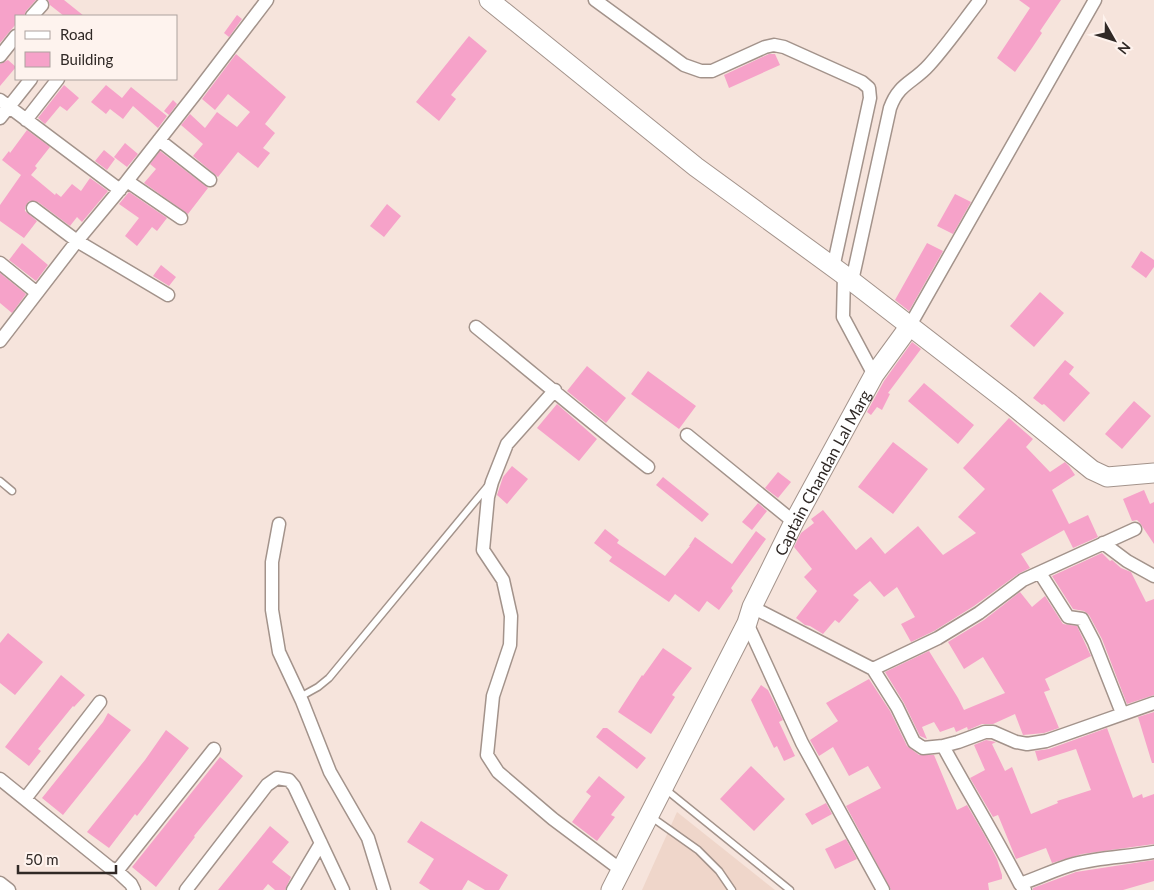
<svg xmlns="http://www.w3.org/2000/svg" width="1154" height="890" font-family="Lato,sans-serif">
	<rect width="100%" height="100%" fill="#f6e4dc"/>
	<path fill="#efd6ca" d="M677 812 775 890H642Z"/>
	<path fill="#f6a2c9" d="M0 0H36L26 11 24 16H16V24L0 43Z
		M48 0H64L84 16H64L50 5Z
		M1019 0H1061L1040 31 1042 33 1032 48 1015 72 997 58 1030 8Z
		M237 15 242 19 229 37 224 33Z
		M469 36 487 51 451 95 456 99 439 121 416 102Z
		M236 54 286 97 265 124 275 133 263 148 270 153 258 168 238 152 218 177 193 156 203 144 181 125 190 114 205 128 217 112 237 127 250 112 228 94 215 110 202 99Z
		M769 54H775L780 65 729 88 724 75Z
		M8 60 16 67 0 86V64Z
		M64 85 79 98 67 111 60 106 45 124 38 118Z
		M106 85 122 98 131 87 167 116 158 128 133 106 123 119 110 109 106 114 91 102Z
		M173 100 177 104 169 115 164 111Z
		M27 130 50 147 35 166 37 168 31 175 55 195 56 193 61 197 72 184 81 191 90 178 108 191 82 222 77 217 70 226 38 202 29 201 25 207V211L37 221 24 238 0 221V205L21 175 2 160 9 151 10 153Z
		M125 143 138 154 127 167 114 157Z
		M104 150 115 159 107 170 95 161Z
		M160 151 208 188 188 214 144 183 156 169 150 164Z
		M129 192 167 218 157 231 152 227 137 246 125 236 139 218 119 204Z
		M955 194 971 202 953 234 937 226Z
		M387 204 401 216 384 237 370 226Z
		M22 243 48 265 36 281 9 260Z
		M927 243 943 251 909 311 895 300Z
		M1141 251 1154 260V267L1146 278 1131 267Z
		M161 265 176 277 169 286 153 276Z
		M0 273 26 294 12 313 0 303Z
		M1040 292 1064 313 1034 347 1010 326Z
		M912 342 921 349 888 393 890 394 882 410 877 407 871 415 867 412 884 381Z
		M1065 360 1074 367 1069 374 1090 393 1064 422 1044 404 1042 405 1033 398Z
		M587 366 626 398 606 423 567 391Z
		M648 371 696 406 679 429 631 394Z
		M924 383 974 425 958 444 908 401Z
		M1134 401 1151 416 1122 449 1105 434Z
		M557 404 597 439 579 461 537 428Z
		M1009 418 1033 439 1026 447 1050 472 1065 462 1069 466 1075 475 1052 490 1069 524 1088 515 1098 537 1073 548 1064 530 1021 554 1030 568 1018 574 974 606 934 631 911 642 901 624 915 617 897 587 884 597 870 581 853 595 859 600 839 623 835 620 823 634 810 626 805 625 796 618 817 591 804 577 812 569 794 547 801 533 814 523 811 519 823 510 856 550 871 537 885 554 918 526 943 555 976 533 958 517 985 489 963 468Z
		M893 442 928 469 893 514 858 487Z
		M512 466 528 479 507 504 497 495 503 477Z
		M778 472 791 482 778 498 765 488Z
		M663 477 709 514 702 522 656 485Z
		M1144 490 1150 504 1154 502V544L1140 523 1137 520 1132 521 1123 499Z
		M758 503 767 511 752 530 742 522Z
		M605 529 619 540 617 543 665 576 690 546H689L695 537 732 564 756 531 766 539 731 588 733 591 719 610 707 601 699 612 675 594 669 602 609 561 612 557 594 543Z
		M1102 553 1110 561 1112 560 1121 568 1131 572 1146 602 1154 599V695L1127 704 1102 639 1089 615 1084 611 1073 609 1052 576Z
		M1020 592 1032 607 1045 596 1063 624 1077 626 1091 656 1045 679 1050 690 1044 692 1059 728 1044 733 1023 735 1015 714 993 724H982L968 730 967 727 956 732 954 727 940 732 934 722 922 727 927 739 920 736 904 703 885 672 929 651 958 698 964 710 1005 693 983 657 964 669 948 642 984 620Z
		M8 633 43 662 15 695 0 683V643Z
		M663 648 692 668 672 695 675 697 651 734 618 712 642 675 643 676Z
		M61 675 85 695 74 707 73 706 38 749 41 751 29 766 5 747Z
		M869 679 890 711 907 746 919 755H934L957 810 967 805 985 836 997 859 1002 875V879L988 883 989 890H891L846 806 881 788 868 766 849 776 833 747 819 756 810 740 838 721 826 703Z
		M761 685 768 690 783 720 779 722 795 756 784 761 777 746 774 748 751 700Z
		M1154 712V763H1152L1138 717Z
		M108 713 131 730 63 815 42 798 103 722Z
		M603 728H607L646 758 637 769 596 737Z
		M1107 728 1133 798 1142 794 1143 798 1154 794V844L1082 854 1052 863 1046 848 1016 859 998 815 993 817 970 778 985 770 974 745 986 740 996 742 992 744 1005 771 1012 767 1031 814 1058 803 1057 801 1091 790 1076 749 1038 761 1035 751 1049 749Z
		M166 730 189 748 137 816 135 814 109 848 87 832 145 760Z
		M220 757 243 776 194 836 195 837 156 887 132 867Z
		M751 766 785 799 754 831 720 799Z
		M599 776 625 797 611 815 615 817 597 841 572 822 591 796 586 792Z
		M826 803 832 814 812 825 805 814Z
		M421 821 508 875 499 890H485L468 880 462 890H430L419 883 434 859 407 842Z
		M270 826 289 842 272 862 291 877 285 890H275L268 884 263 890H218Z
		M846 839 857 859 835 869 825 849Z
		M1154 860V881L1123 890H1033V888L1076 872Z"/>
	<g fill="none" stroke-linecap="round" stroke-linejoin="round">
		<g stroke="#a3938b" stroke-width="9">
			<path id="lane" d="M0 481 12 491
				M300 697 318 687 329 678 487 487
				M664 788 790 890
				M650 816 698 850 719 871 732 890"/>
		</g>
		<g stroke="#a3938b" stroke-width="15">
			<path id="street" d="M595 0 684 65 701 71H712L765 47 774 45 784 47 862 82 869 88 870 98 833 268
				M32 16 42 5
				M0 56 16 36
				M0 100 120 190
				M0 118 31 79
				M26 120 58 79
				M159 140 210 180
				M127 181 181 218
				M33 208 77 241 168 295
				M0 263 37 293
				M844 275 843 317 874 375
				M852 281 890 108C899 83 913 83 929 65 947 45 963 22 980 0
				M476 327C534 374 590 422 648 467
				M909 327 1095 0
				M0 341 77 241 127 181 196 93 267 0
				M555 390 507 444 492 482 488 497 483 550 503 580 511 616 510 645 493 696 487 755 498 772 553 819 621 870
				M687 435 794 522
				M279 524 272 562V610L279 652 302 701 330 772 368 838 384 890
				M1103 543 1127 561 1154 576
				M1040 573 1068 617 1082 619 1094 642 1122 713
				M752 607 873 669 897 707 914 742 923 748 943 746 958 742 985 732H993L1016 742 1027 744 1046 741 1154 703
				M747 623 802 743 883 890
				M873 669 938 638 979 613 1023 580 1135 529
				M943 746C968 792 996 837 1020 884L1025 890
				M0 779 109 867 117 871 214 749
				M25 799 100 702
				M117 871 131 884 134 890
				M0 883 9 890
				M1020 884C1038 878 1056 869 1074 864 1100 857 1127 857 1154 852
				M186 890 267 785 277 778 289 780 294 786 343 890
				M293 890 321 843"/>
		</g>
		<g stroke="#a3938b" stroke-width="21">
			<g id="secondary">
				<path d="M489 0 696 167 844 275 1012 405 1092 470 1107 477 1154 473"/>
				<path id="s1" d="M611 890 747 623 752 607 794 522 874 375 909 327"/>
			</g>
		</g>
		<use href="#lane" stroke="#fff" stroke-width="6"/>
		<use href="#street" stroke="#fff" stroke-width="12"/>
		<use href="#secondary" stroke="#fff" stroke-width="19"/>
	</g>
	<g text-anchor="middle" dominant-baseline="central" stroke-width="4" stroke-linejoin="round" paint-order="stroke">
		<g font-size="16" fill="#302926" stroke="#fef3ee">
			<text stroke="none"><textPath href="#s1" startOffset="468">Captain Chandan Lal Marg</textPath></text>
		</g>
	</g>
	<rect x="15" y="15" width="162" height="65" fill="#fef3ee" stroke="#aca29e"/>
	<rect x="25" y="31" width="25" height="8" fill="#ffffff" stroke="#aca29e"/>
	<text x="60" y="40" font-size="15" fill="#302926">Road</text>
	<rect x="25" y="52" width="25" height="15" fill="#f6a2c9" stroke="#aca29e"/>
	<text x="60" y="65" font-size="15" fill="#302926">Building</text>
	<g transform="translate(1114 40) rotate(129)" stroke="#fef3ee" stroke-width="4" paint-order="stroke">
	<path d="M0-4L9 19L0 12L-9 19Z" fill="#302926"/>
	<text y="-8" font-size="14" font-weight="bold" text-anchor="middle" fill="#302926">N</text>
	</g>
	<path d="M18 865v8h98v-8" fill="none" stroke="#302926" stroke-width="2.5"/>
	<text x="25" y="865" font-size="15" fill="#302926" stroke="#fef3ee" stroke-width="4" paint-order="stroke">50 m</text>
</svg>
